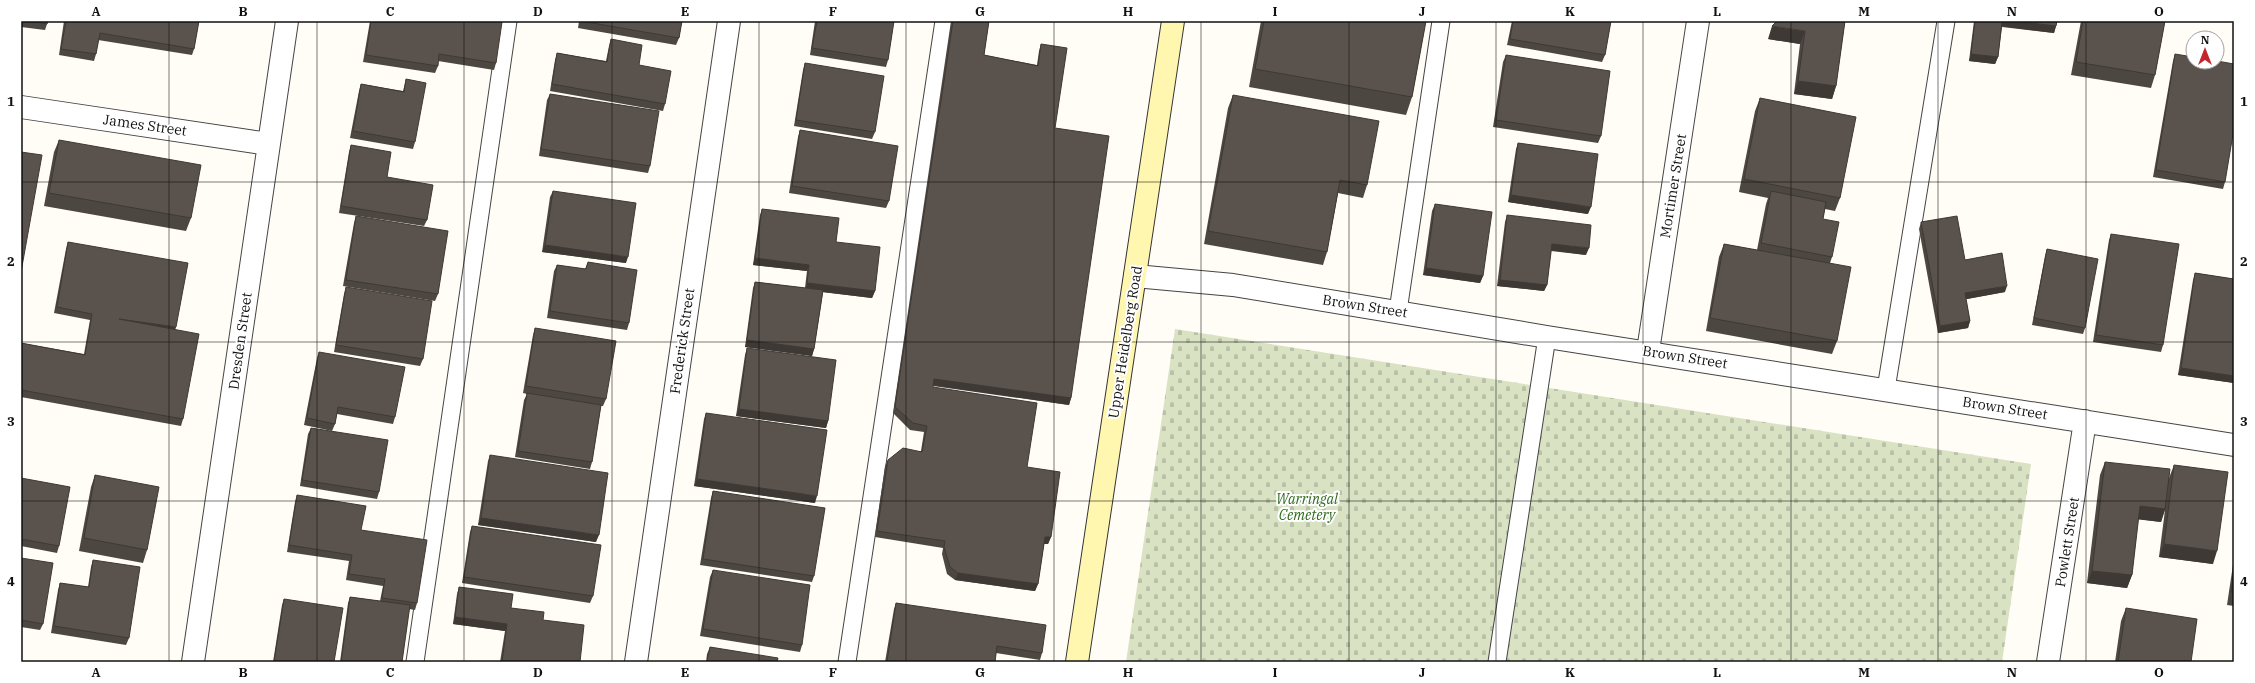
<svg xmlns="http://www.w3.org/2000/svg" width="2255" height="683" font-family="'IBM Plex Serif',serif">
	<defs>
		<pattern id="cemetery-stones" width="16" height="16" patternUnits="userSpaceOnUse"><rect width="16" height="16" fill="#d9e3c4"/><path d="M2 7V4a2 2 0 0 1 4 0v3zM10 15v-3a2 2 0 0 1 4 0v3z" fill="#b9c2a7"/></pattern>
	</defs>
	<rect width="100%" height="100%" fill="#fffdf5"/>
	<path fill="url(#cemetery-stones)" d="M1175 329 2031 464 2002 662H1126Z"/>
	<g fill="none" stroke-linecap="round" stroke-linejoin="round">
		<g stroke="#444" stroke-width="19">
			<path id="service" d="M1398 311 1441 21
				M1886 389 1946 21
				M415 662 508 21
				M847 662 944 21
				M1497 662 1547 337"/>
		</g>
		<g stroke="#444" stroke-width="24">
			<path id="minor" d="M21 107 269 144
				M1135 276 1233 285 1547 337 2234 445
				M1648 351 1698 21
				M193 662 287 21
				M636 662 729 21
				M2048 662 2085 421"/>
		</g>
		<g stroke="#333" stroke-width="24">
			<path id="secondary" d="M1077 662 1173 21"/>
		</g>
		<use href="#service" stroke="#fff" stroke-width="17"/>
		<use href="#minor" stroke="#fff" stroke-width="22"/>
		<use href="#secondary" stroke="#fff6b0" stroke-width="22"/>
	</g>
	<path fill="#4d4742" d="M21 21H48L45 30 21 27Z
		M64 21H199L194 49 192 55 98 40 96 54 94 61 59 55Z
		M370 21H498L496 63 494 70 438 61V66L435 73 363 62Z
		M579 21H682L679 38 676 45 578 28Z
		M815 21H894L888 60 886 67 810 55Z
		M951 21H989L984 55 1037 65 1039 51 1041 44 1055 128 1071 398 1069 405 933 386V387L1027 467 1051 537 1048 544H1044L1038 584 1035 591 955 580 947 574 942 554 943 548 875 537 885 466 888 460 921 451 924 432 910 430 893 413Z
		M1261 21H1426L1412 97 1406 115 1249 87Z
		M1512 21H1611L1605 55 1602 62 1507 45Z
		M1845 21 1836 86 1832 99 1794 94 1800 44 1768 39Z
		M1974 21H2057L2056 26 2054 33 2002 27 1998 57 1995 64 1969 61Z
		M2081 21H2165L2155 75 2151 88 2071 75Z
		M611 39 639 65 665 104 663 111 550 91 555 60 557 53 606 61 609 46Z
		M2175 54 2225 182 2223 189 2153 177 2173 61Z
		M1506 55 1601 136 1598 143 1493 127 1503 62Z
		M805 63 875 132 872 139 794 126 803 70Z
		M406 79 415 142 413 149 350 138 359 91 361 84 403 91Z
		M550 94 650 166 648 173 539 156 547 100Z
		M1233 95 1367 185 1363 198 1338 193 1327 252 1323 265 1204 244 1228 108Z
		M1760 98 1840 198 1835 211 1825 209 1823 219 1832 257 1830 263 1837 341 1832 354 1706 331 1719 257 1724 244 1757 250 1766 204 1768 198 1739 192 1755 111Z
		M800 130 889 201 886 208 789 193 798 137Z
		M59 140 191 218 186 231 44 206 54 152Z
		M1518 143 1588 214 1508 202 1516 149Z
		M351 145 387 177 427 220 424 226 339 213 349 152Z
		M553 191 626 263 542 252 550 197Z
		M1435 204 1483 276 1480 283 1423 275 1432 211Z
		M762 209 836 242 875 291 872 298 823 292 814 349 812 356 745 347 753 288 755 282 805 288 807 271 753 265 760 215Z
		M1507 215 1586 255 1551 251 1547 285 1544 291 1497 286 1505 222Z
		M356 216 438 294 435 301 343 286 354 223Z
		M1921 222 1965 260 2005 292 1966 299 1970 321 1968 328 1938 333 1919 229Z
		M2111 234 2163 345 2161 352 2093 342 2109 240Z
		M68 242 175 329 183 419 181 426 21 397V343L84 354 90 320 54 313 66 249Z
		M2047 249 2085 328 2083 334 2032 325 2045 256Z
		M588 262 629 323 627 330 547 318 554 271 557 265 585 269Z
		M2195 273 2234 279V383L2178 375 2193 280Z
		M346 287 423 359 420 366 334 352 344 294Z
		M535 328 606 399 603 406H601L592 462 590 469 515 457 524 400 527 394 523 393 533 335Z
		M747 348 828 421 826 428 736 416 745 355Z
		M319 352 395 417 393 424 337 414 335 424 332 431 304 425 317 358Z
		M706 413 815 503 694 486 704 419Z
		M311 428 379 492 377 499 300 486 308 434Z
		M490 455 596 542 478 525 488 461Z
		M2105 462 2169 478 2174 465 2213 564 2159 557 2165 510 2161 522 2138 519 2132 575 2127 588 2087 583 2100 475Z
		M95 475 147 550 143 563 79 551 91 487Z
		M21 478 59 546 57 553 21 546Z
		M713 491 814 576 812 582 700 565 711 498Z
		M297 495 361 530 417 603 415 610 409 609 402 662H340L348 603 350 597 380 601 383 586 346 580 349 561 287 552 295 502Z
		M472 526 593 596 590 603 462 583 470 532Z
		M21 558 43 624 40 630 21 627Z
		M2234 558V606L2227 605Z
		M93 560 129 638 126 645 51 633 58 590 60 583 88 587 91 567Z
		M713 570 802 645 800 652 700 636 710 577Z
		M459 587 511 608 543 620 580 662H500L505 631 453 624 457 594Z
		M284 599 334 662H273L282 605Z
		M896 603 1042 653 1040 660 996 653 995 662H885L894 609Z
		M2126 608 2191 662H2115L2121 621Z
		M710 647 777 662H706L707 654Z"/>
	<path fill="#3f3936" d="M2002 21H2013L2056 26 2054 33 2000 26Z
		M1772 26 1805 31 1800 44 1768 39Z
		M1971 54 1998 57 1995 64 1969 61Z
		M1798 81 1836 86 1832 99 1794 94Z
		M1511 195 1591 207 1588 214 1508 202Z
		M1552 244 1589 248 1586 255 1549 250Z
		M545 245 628 257 626 263 542 252Z
		M755 258 809 265 807 271 753 265Z
		M1426 268 1483 276 1480 283 1423 275Z
		M1500 280 1547 285 1544 291 1497 286Z
		M807 283 875 291 872 298 805 290Z
		M2007 286 2005 292 1962 300 1965 293Z
		M119 319 176 327 174 334Z
		M1970 321 1968 328 1938 333 1940 326Z
		M747 340 814 349 812 356 745 347Z
		M2181 368 2234 376V383L2178 375Z
		M934 379 1071 398 1069 405 931 385Z
		M739 409 828 421 826 428 736 416Z
		M697 479 817 496 815 503 694 486Z
		M2140 506 2165 509 2161 522 2135 519Z
		M481 518 599 535 596 542 478 525Z
		M1045 537H1051L1048 544H1043Z
		M2164 544 2217 551 2213 564 2159 557Z
		M2092 571 2132 575 2127 588 2087 583Z
		M958 573 1038 584 1035 591 955 580Z
		M455 617 507 624 505 631 453 624Z"/>
	<path fill="#5a524d" stroke="#3f3936" d="M30 21H48L47 24Z
		M66 21H199L194 49 100 33 96 54 61 49Z
		M371 21H498L502 22 496 63 439 54 438 66 366 55Z
		M581 21H682L679 38Z
		M817 21H894L888 60 812 48Z
		M953 21H989L984 55 1038 66 1041 44 1067 48 1055 128 1109 136 1071 398 934 379 933 387 1037 403 1027 467 1060 472 1051 537H1045L1038 584 958 573 950 567 944 547 945 541 877 531 888 460 903 448 922 452 927 426 913 423 895 407Z
		M1264 21H1426L1412 97 1255 69Z
		M1513 21H1611L1605 55 1510 39Z
		M1777 21H1845L1836 86 1798 81 1805 31 1772 26Z
		M1975 21H2002L1998 57 1971 54Z
		M2013 21H2057L2056 26Z
		M2083 21H2165L2155 75 2076 62Z
		M611 39 642 45 639 65 671 71 665 104 552 84 557 53 607 62Z
		M2175 54 2193 57V62H2217V61L2234 64V128L2225 182 2156 170Z
		M1506 55 1610 71 1601 136 1496 120Z
		M805 63 884 76 875 132 796 120Z
		M406 79 426 83 415 142 353 131 361 84 404 92Z
		M550 94 659 111 650 166 541 149Z
		M1233 95 1379 121 1367 185 1340 180 1327 252 1208 231Z
		M1760 98 1856 117 1840 198 1744 179Z
		M800 130 898 146 889 201 792 186Z
		M59 140 201 165 191 218 49 193Z
		M1518 143 1598 154 1591 207 1511 195Z
		M351 145 391 152 387 177 433 185 427 220 341 206Z
		M21 152 42 155 21 272Z
		M553 191 636 203 628 257 545 245Z
		M1771 191 1826 202 1823 219 1839 222 1832 257 1761 243Z
		M1435 204 1492 212 1483 276 1426 268Z
		M762 209 839 218 836 242 880 247 875 291 807 283 809 265 755 258Z
		M1507 215 1591 225 1589 248 1552 244 1547 285 1500 280Z
		M356 216 448 231 438 294 346 280Z
		M1957 216 1965 260 2002 253 2007 286 1965 293 1970 321 1940 326 1921 222Z
		M2111 234 2179 244 2163 345 2096 335Z
		M68 242 188 263 176 327 119 319 199 334 183 419 21 390V343L85 355 92 314 57 307Z
		M1724 244 1851 267 1837 341 1710 318Z
		M2047 249 2098 259 2085 328 2034 318Z
		M588 262 637 270 629 323 550 311 557 265 586 269Z
		M2195 273 2234 279V376L2181 368Z
		M755 282 823 290 814 349 747 340Z
		M346 287 432 301 423 359 336 345Z
		M535 328 616 341 606 399 526 386Z
		M747 348 836 360 828 421 739 409Z
		M319 352 405 367 395 417 338 407 335 424 307 418Z
		M527 393 601 405 592 462 518 451Z
		M706 413 827 430 817 496 697 479Z
		M311 428 388 440 379 492 302 480Z
		M490 455 608 473 599 535 481 518Z
		M2105 462 2170 469 2165 509 2140 506 2132 575 2092 571Z
		M2174 465 2228 472 2217 551 2164 544Z
		M95 475 159 487 147 550 84 538Z
		M21 478 70 487 59 546 21 539Z
		M713 491 825 508 814 576 703 559Z
		M297 495 366 506 361 530 427 540 417 603 382 598 385 579 349 574 352 555 289 545Z
		M472 526 601 545 593 596 464 577Z
		M21 558 53 563 43 624 21 620Z
		M93 560 140 567 129 638 54 626 60 583 89 587Z
		M713 570 810 585 802 645 703 629Z
		M2234 575V592H2231Z
		M459 587 513 594 511 608 544 612 543 620 584 625 580 662H502L507 624 455 617Z
		M350 597 410 605 402 662H341Z
		M284 599 343 608 334 662H274Z
		M896 603 1046 625 1042 653 997 646 995 662H887Z
		M2126 608 2197 619 2191 662H2118Z
		M710 647 778 658 777 662H707Z"/>
	<path fill="none" stroke="#111" stroke-width="1" stroke-opacity="0.55" d="M169 21V662M317 21V662M464 21V662M612 21V662M759 21V662M906 21V662M1054 21V662M1201 21V662M1349 21V662M1496 21V662M1643 21V662M1791 21V662M1938 21V662M2086 21V662M21 182H2234M21 342H2234M21 501H2234"/>
	<g text-anchor="middle" dominant-baseline="central" stroke-width="4" stroke-linejoin="round" paint-order="stroke">
		<g font-size="14" fill="#111" stroke="#fff">
			<text transform="translate(145 125) rotate(8)">James Street</text>
			<text transform="translate(1673 186) rotate(-81)">Mortimer Street</text>
			<text transform="translate(1365 306) rotate(9)">Brown Street</text>
			<text transform="translate(240 341) rotate(-82)">Dresden Street</text>
			<text transform="translate(682 341) rotate(-82)">Frederick Street</text>
			<text transform="translate(1125 342) rotate(-81)">Upper Heidelberg Road</text>
			<text transform="translate(1685 357) rotate(9)">Brown Street</text>
			<text transform="translate(2005 408) rotate(9)">Brown Street</text>
			<text transform="translate(2067 542) rotate(-81)">Powlett Street</text>
		</g>
		<g font-size="14" font-style="italic" fill="#2f6b1f" stroke="#fff">
			<text x="1307" y="499">Warringal<tspan x="1307" dy="16">Cemetery</tspan></text>
		</g>
	</g>
	<rect width="2255" height="683" fill="none" stroke="#ffffff" stroke-width="44"/>
	<g transform="translate(2205 50)"><circle r="19" fill="#ffffff" stroke="#a0a0a0"/>
	<path d="M0-3L7 15L0 10L-7 15Z" fill="#c4262e"/>
	<text y="-6" font-size="11" font-weight="bold" text-anchor="middle" fill="#111111">N</text>
	</g>
	<rect x="22" y="22" width="2211" height="639" fill="none" stroke="#111" stroke-width="1.5"/>
	<g font-size="13" text-anchor="middle" font-weight="bold" fill="#111">
		<text x="96" y="16">A</text>
		<text x="243" y="16">B</text>
		<text x="390" y="16">C</text>
		<text x="538" y="16">D</text>
		<text x="685" y="16">E</text>
		<text x="833" y="16">F</text>
		<text x="980" y="16">G</text>
		<text x="1128" y="16">H</text>
		<text x="1275" y="16">I</text>
		<text x="1422" y="16">J</text>
		<text x="1570" y="16">K</text>
		<text x="1717" y="16">L</text>
		<text x="1864" y="16">M</text>
		<text x="2012" y="16">N</text>
		<text x="2159" y="16">O</text>
		<text x="11" y="106">1</text>
		<text x="2244" y="106">1</text>
		<text x="11" y="266">2</text>
		<text x="2244" y="266">2</text>
		<text x="11" y="426">3</text>
		<text x="2244" y="426">3</text>
		<text x="11" y="586">4</text>
		<text x="2244" y="586">4</text>
		<text x="96" y="677">A</text>
		<text x="243" y="677">B</text>
		<text x="390" y="677">C</text>
		<text x="538" y="677">D</text>
		<text x="685" y="677">E</text>
		<text x="833" y="677">F</text>
		<text x="980" y="677">G</text>
		<text x="1128" y="677">H</text>
		<text x="1275" y="677">I</text>
		<text x="1422" y="677">J</text>
		<text x="1570" y="677">K</text>
		<text x="1717" y="677">L</text>
		<text x="1864" y="677">M</text>
		<text x="2012" y="677">N</text>
		<text x="2159" y="677">O</text>
	</g>
</svg>
